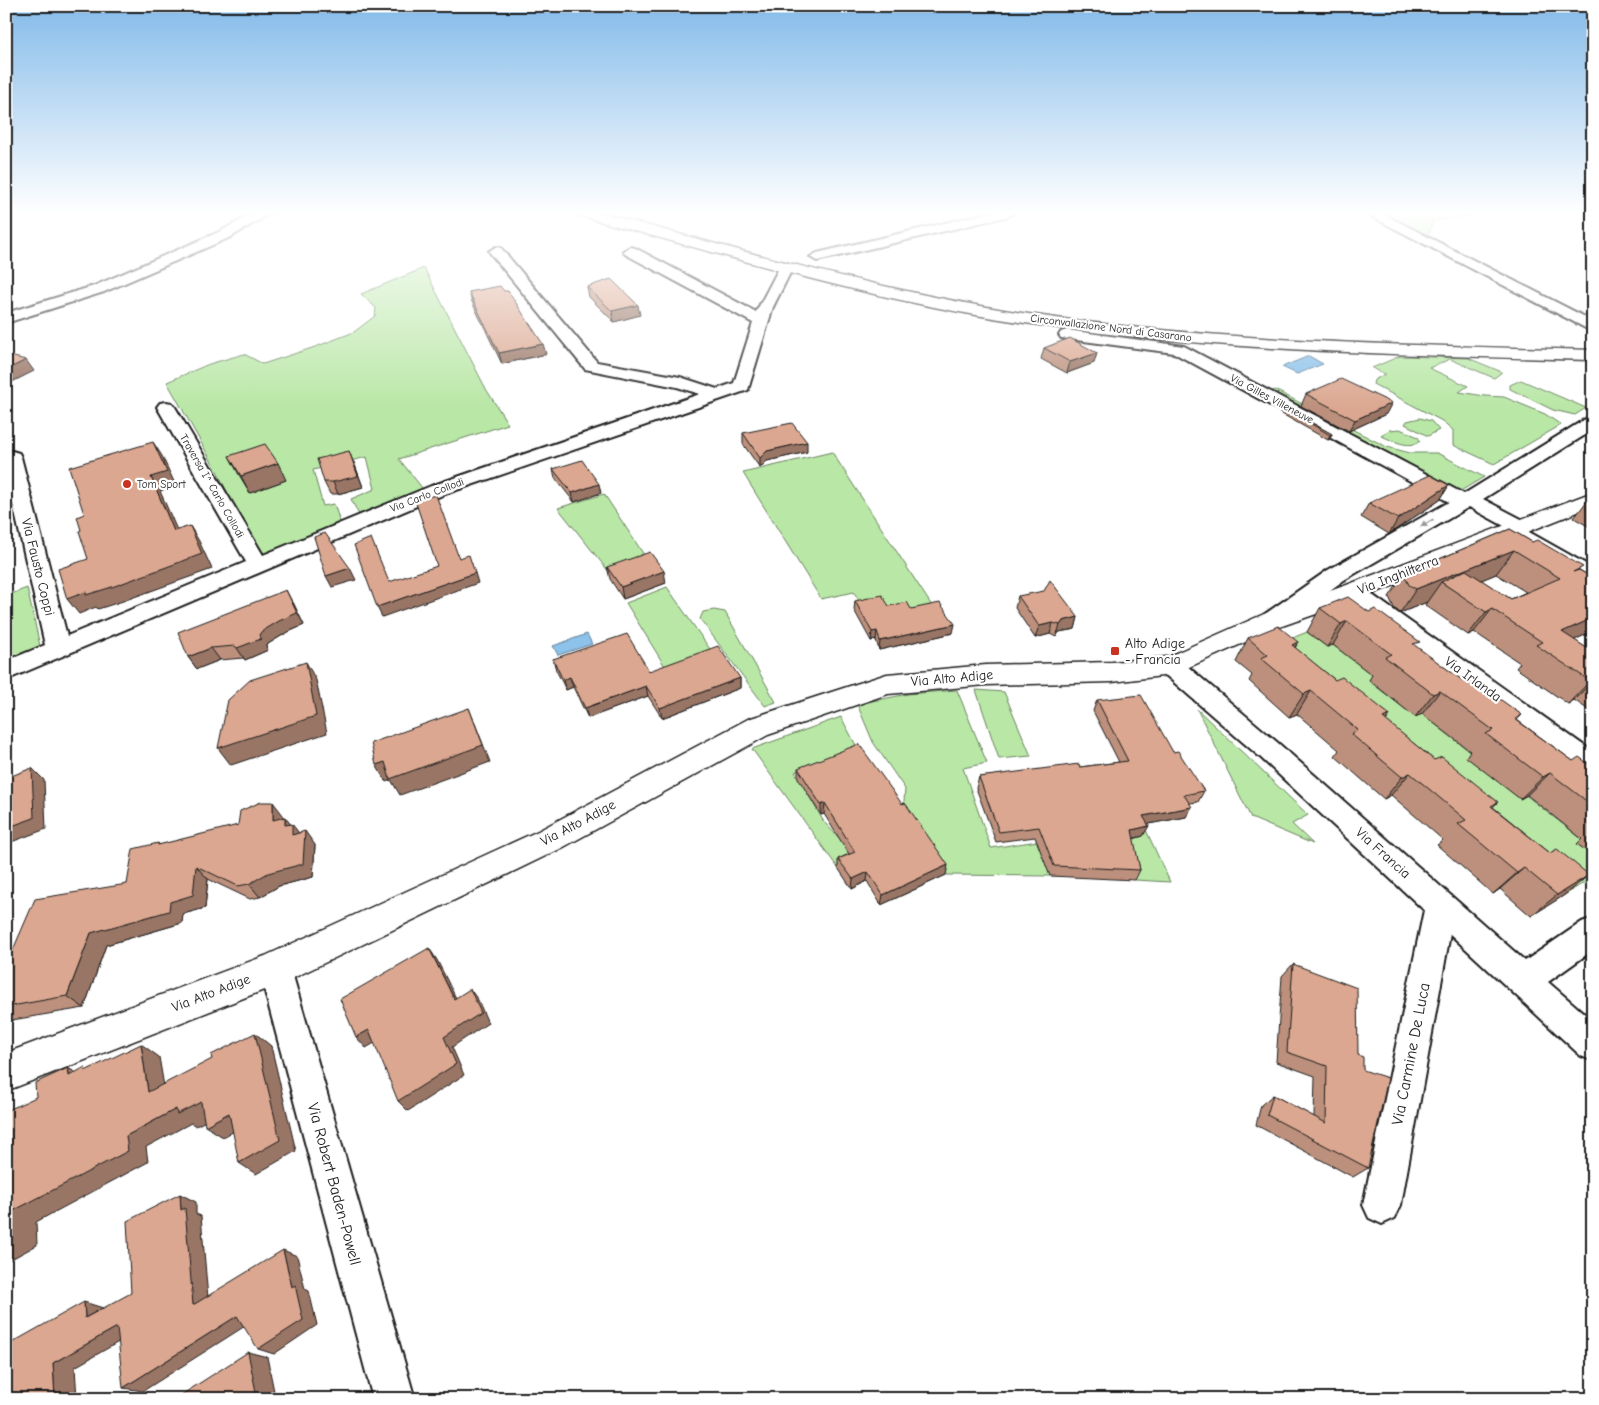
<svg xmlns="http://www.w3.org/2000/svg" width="1599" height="1405" font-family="'Comic Neue',sans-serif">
	<rect width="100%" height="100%" fill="#fff"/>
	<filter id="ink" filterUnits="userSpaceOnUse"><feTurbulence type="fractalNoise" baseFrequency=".02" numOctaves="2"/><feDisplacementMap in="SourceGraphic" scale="10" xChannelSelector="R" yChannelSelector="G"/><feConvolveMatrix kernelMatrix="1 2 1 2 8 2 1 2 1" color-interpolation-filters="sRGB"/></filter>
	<g filter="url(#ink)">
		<path fill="#b9e7a6" stroke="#6a8261" d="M1376 212H1496L1433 221 1429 234 1423 236Z
			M424 268 486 389 508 424 399 459 423 489 359 515 351 499 375 489 367 457 313 470 323 506 334 504 340 522 258 557 217 471 167 382 209 364 244 354 263 364 318 346 354 332 375 316 376 308 361 294Z
			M1400 356 1468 358 1502 372 1494 378 1450 359 1429 368 1468 386 1459 392 1485 396 1504 397 1545 414 1561 425 1494 464 1453 445V430L1442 421 1373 384 1374 380 1385 374 1372 368Z
			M1521 380 1586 408 1575 415 1553 410 1510 389V385Z
			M1275 390 1387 447 1410 453H1437L1484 477 1459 492 1270 392Z
			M1420 418 1431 421 1439 430 1428 436 1405 424 1407 421Z
			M1400 429 1418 437 1420 441C1409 450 1392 440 1381 436L1389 430Z
			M832 452 932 606 888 616 863 608 854 592 821 599 743 473Z
			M604 494 648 561 609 572 558 508Z
			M667 587 716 658 669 673 626 603Z
			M27 588 40 646 6 659V596Z
			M714 610 725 612 776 702 765 706 700 619 703 612Z
			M1307 632 1327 647 1333 645 1375 677 1369 681 1415 717 1422 714 1583 840 1593 856V877L1563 896 1265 649Z
			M957 690 987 763 963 768 991 848 1038 841 1050 876 946 875 903 813 905 789 873 742 857 704 908 694Z
			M976 690 1004 692 1031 756 999 759Z
			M1197 709 1308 815 1292 824 1313 844 1251 818Z
			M841 717 857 747 795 772 824 822 841 840 854 862 838 868 752 749Z
			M1146 830 1170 882 1135 880 1132 866 1108 835Z"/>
		<path fill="#8dc2ea" stroke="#608098" d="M1309 356 1323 364 1297 374 1282 367Z
			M587 634 592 644 558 655 553 646Z"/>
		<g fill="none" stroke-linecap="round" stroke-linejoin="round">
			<g stroke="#1c1c1c" stroke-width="4">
				<path id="street" d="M256 212H272L231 237 104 292 6 323V313L94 286 221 231Z
					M992 212H1015L1009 216 817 261 810 257 817 253Z
					M1363 212H1379L1593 321V332Z
					M496 247 501 248 597 362 680 377 717 389 734 383 753 323 625 254 623 251 630 247 635 248 756 312 779 268H789L791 271 773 307 748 390 445 494 6 680V661L45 645 6 473V453L12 451 19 453 21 457 67 636 246 562 157 407 160 403 166 402 172 403 175 407 263 555 431 486 700 394 677 387 585 369 491 254 489 251Z
					M1067 330 1184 346 1464 494 1587 418 1593 417V430L1483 499 1529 523 1532 527 1529 532 1593 568V585L1585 583 1506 535 1503 531 1506 527 1469 507 1344 580 1281 626 1273 628 1265 626 1262 620 1265 614 1328 570 1449 502 1174 353 1061 338 1059 335 1061 332Z
					M1353 585 1361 587 1593 752V776L1584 773 1345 597 1342 592 1345 587Z
					M1171 657 1180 660 1278 743 1525 961 1582 922 1593 918V950L1548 982 1593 1021V1061L1581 1056 1450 934 1401 1205 1395 1218 1382 1224 1369 1218 1363 1205 1424 910 1260 757 1162 672 1159 666 1162 660Z
					M275 954 286 958 291 969 415 1399H373L259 969 264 958Z"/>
			</g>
			<g stroke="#1c1c1c" stroke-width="3">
				<path id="secondary" d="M1593 492V506L1362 598 1282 626 1171 675 1112 682 986 685 888 694 768 735 560 849 287 981 6 1091V1053L265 956 538 831 748 719 887 674 986 665 1112 662 1167 657 1264 614 1344 586Z"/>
			</g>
			<g stroke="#1c1c1c" stroke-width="3">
				<path id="primary" d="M575 212H598C739 250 878 290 1022 313 1211 342 1402 345 1593 350V360C1403 355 1213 351 1025 323 873 301 725 255 577 215Z"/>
			</g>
			<use href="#street" fill="#fff" fill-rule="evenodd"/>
			<use href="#secondary" fill="#fff" fill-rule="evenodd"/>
			<use href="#primary" fill="#fff" fill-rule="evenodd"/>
		</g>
		<path fill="#bc907c" stroke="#1c1c1c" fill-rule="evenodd" d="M587 287 640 315 614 322 589 297Z
			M469 292 546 354 502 364 472 302Z
			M1044 348 1097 353 1094 363 1067 373 1041 359Z
			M1306 394 1386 414 1349 431 1301 406Z
			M1285 408 1332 434 1330 439 1328 440 1282 414Z
			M743 433 807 452 767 461 760 468 743 444Z
			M229 456 286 480 250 493 238 473Z
			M354 462 363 487 338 494H330L324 482Z
			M553 469 601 493 574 502 555 478Z
			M1449 485 1440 500 1389 534 1361 517 1369 503Z
			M1593 499V529L1574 518 1587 501Z
			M1510 529 1593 578V634L1590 633 1591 632 1574 640 1593 652V713L1574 700 1568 704 1516 668 1520 663 1474 632 1468 635 1425 605 1427 602 1400 613 1394 608 1389 597 1404 574ZM1496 574 1526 592 1511 599 1481 580Z
			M607 567 666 583 623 599 610 579Z
			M1018 596 1078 617 1075 629 1059 632 1056 637 1050 634 1035 638 1015 608Z
			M855 601 911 609 953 633 879 650 876 640 871 641 854 610Z
			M293 602 304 625 286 633 268 644 266 647 268 650 245 660 243 658 220 660 197 669 188 657Z
			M1320 608 1416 647 1462 680 1522 715 1517 720 1573 761 1593 767V856L1577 844 1582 839 1527 795 1520 799 1466 757 1470 751 1422 714 1415 717 1369 680 1372 675 1333 645 1327 647 1307 632Z
			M1248 638 1298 642 1295 648 1335 680 1390 715 1386 721 1434 760 1498 802 1493 807 1550 853 1589 875 1563 896 1531 916 1500 889 1493 894 1437 845 1443 840 1391 795 1384 799 1335 756 1339 750 1297 714 1289 717 1249 681 1252 675 1236 662Z
			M553 659 649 671 740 678V688L662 718 648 696 588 718 573 687 566 690 556 670Z
			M1097 700 1173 752 1204 791 1198 802 1190 803 1186 817 1148 824 1143 836 1133 839 1140 870 1135 880 1050 876 1035 837 996 842 976 788 979 777 1080 767 1119 762 1093 711Z
			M798 768 946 875 881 905 867 881 852 889 838 868V859L849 854 824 814 821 815 798 778Z
			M283 815V818L299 833 315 845 313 877 279 886 260 897 250 899 208 879 205 908 183 914 182 923 106 945 84 1008 6 1021V966L127 884 158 843 160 845Z
			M1293 964 1358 1055 1368 1168 1353 1177 1256 1125 1261 1105 1273 1095 1314 1117 1315 1076 1276 1062 1282 976Z"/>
		<path fill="#997565" stroke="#1c1c1c" d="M638 305 640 315 614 322 612 311Z
			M543 344 546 354 502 364 499 353Z
			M1097 353 1094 363 1067 373 1070 362Z
			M26 360 34 371 6 385V370Z
			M1392 403 1386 414 1349 431 1355 420Z
			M1332 434 1330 439 1328 440 1330 435Z
			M153 442 162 456 176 486 160 491 184 546 174 531 151 477Z
			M807 442V452L767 461 760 468V458L767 451Z
			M349 451 363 487 338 494 333 482Z
			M278 463 286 480 250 493 241 476Z
			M599 484 601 493 574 502 572 493Z
			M1449 485 1440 500 1389 534 1398 519Z
			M190 526 199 541 212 569 123 601 98 609 96 607 79 614 67 599Z
			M1514 550 1496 574 1455 591 1441 582 1427 602 1400 613 1416 589Z
			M350 568 356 580 332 587 326 576Z
			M664 571 666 583 623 599 621 587Z
			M475 573 478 583 382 617 377 607Z
			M286 590 304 625 286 633 268 644 266 647 268 650 245 660 237 648Z
			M1492 609 1474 632 1468 635 1486 612Z
			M6 617 11 639 6 640Z
			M1078 617 1075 629 1059 632 1056 637 1060 625 1063 621Z
			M1593 618V630L1591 632 1548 653 1562 632Z
			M1347 621 1333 645 1327 647 1341 624Z
			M1053 623 1050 634 1035 638 1039 626Z
			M955 624 953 633 879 650 880 641Z
			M877 631 876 640 871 641 872 632Z
			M1298 642 1285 666 1292 645Z
			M211 648 220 660 197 669 188 657Z
			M306 662 316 680 327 733 231 765 218 748Z
			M570 677 573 687 566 690 563 680Z
			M740 678V688L662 718 660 708Z
			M1593 679V681L1574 700 1568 704 1590 681Z
			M646 686 648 696 588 718 585 708Z
			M1311 691 1297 714 1289 717 1304 694Z
			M1440 691 1422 714 1415 717 1433 694Z
			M469 708 490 762 400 795 391 780 386 782 376 765 385 762Z
			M1390 715 1373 738 1383 718Z
			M32 768 44 780 46 829 6 844V828Z
			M1410 773 1391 795 1384 799 1402 777Z
			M1550 773 1527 795 1520 799 1543 777Z
			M273 802 283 815V834L273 820Z
			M825 803 824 814 821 815V805Z
			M1192 807 1186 817 1138 826 1143 816Z
			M285 817 292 826V824L302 837V848L285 825Z
			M1149 826 1143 836 1127 840 1132 830Z
			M305 831 315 845 313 877 279 886 260 897 249 884Z
			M948 865 946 875 881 905 883 895Z
			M196 866 208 879 205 908 183 914 182 923 106 945 84 1008 67 996 91 933 170 902Z
			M1524 868 1500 889 1493 894 1517 873Z
			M868 872 867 881 852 889 853 879Z
			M1589 875 1563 896 1531 916 1557 895Z
			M429 948 437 960 462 1010 454 999Z
			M470 989 478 1000 488 1023 452 1047 464 1075 408 1111 398 1101Z
			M369 1030 378 1041 366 1048 356 1037Z
			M255 1033 271 1046 296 1151 256 1174 239 1163Z
			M141 1044 159 1057 167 1104 148 1092Z
			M68 1068 89 1080 69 1076Z
			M201 1102 219 1114 196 1126 191 1123 146 1147 148 1162 36 1222 37 1245 6 1262V1239L11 1212 126 1136 176 1109Z
			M229 1113 246 1125 223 1137 205 1126Z
			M180 1194 196 1202V1214L201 1216 209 1310 193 1305 181 1210Z
			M283 1250 297 1256 305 1289 309 1291 317 1325 274 1354 258 1349 292 1287Z
			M84 1302 103 1308 85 1318Z
			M237 1316 253 1321 143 1391 123 1388Z
			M117 1327 136 1332 75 1367 77 1399H55L53 1363Z
			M248 1352 267 1357 275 1396 271 1399H246Z"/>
		<path fill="#dba790" stroke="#1c1c1c" d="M611 279 638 305 612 311 587 287Z
			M500 286 504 291H508L543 344 499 353 469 292Z
			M1070 338 1097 353 1070 362 1044 348Z
			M6 355 26 360 6 370Z
			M1341 379 1392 403 1355 420 1306 394Z
			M1285 408 1332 434 1330 435Z
			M792 423 807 442 767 451 760 458 743 433Z
			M153 442 167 472 151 477 174 531 190 526 202 554 112 587 86 595V592L67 599 58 569 88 559 79 531 81 530 77 517 84 514 69 467Z
			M265 444 278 463 241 476 229 456Z
			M349 451 358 476 333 482H324L317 459Z
			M582 460 599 484 572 493 553 469Z
			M1430 475 1449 485 1398 519 1369 503Z
			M436 495 459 558 469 555 475 573 377 607 354 545 371 538 389 582 437 566 415 500Z
			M1593 499V504L1587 501Z
			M1510 529 1532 542 1537 540 1583 567 1573 572 1579 570 1593 578V618L1562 632 1593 652V679L1590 681 1536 645 1542 642 1492 609 1486 612 1441 582 1466 570 1511 599 1560 578 1514 550 1416 589 1409 585 1404 574Z
			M325 533 350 568 326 576 314 537Z
			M650 552 664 571 621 587 607 567Z
			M1050 580 1078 617 1063 621 1060 625 1053 623 1039 626 1018 596 1044 591Z
			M286 590 297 613 279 621 261 632 259 635 261 639 237 648 235 646 211 648 188 657 178 632Z
			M882 595 889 606 907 602 911 609 940 603 955 624 880 641 877 631 872 632 855 601Z
			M1348 597 1369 612 1375 609 1420 642 1413 644 1462 680 1469 677 1522 715 1515 719 1573 761 1579 757 1593 767V806L1550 773 1543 777 1486 734 1493 730 1440 691 1433 694 1385 657 1391 654 1347 621 1341 624 1320 608Z
			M1278 626 1298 642 1292 645 1335 680 1342 677 1390 715 1383 718 1434 760 1442 757 1498 802 1491 806 1550 853 1557 849 1589 875 1557 895 1524 868 1517 873 1458 824 1466 820 1410 773 1402 777 1351 734 1358 730 1311 691 1304 694 1261 658 1268 655 1248 638Z
			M627 634 649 671 718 646 740 678 660 708 646 686 585 708 570 677 563 680 553 659Z
			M306 662 316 716 218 748 228 700 250 680Z
			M1141 695 1173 752 1178 751 1204 791 1184 795 1192 807 1143 816 1149 826 1132 830 1140 870 1054 866 1039 827 999 832 979 777 1079 764 1080 767 1128 761 1097 700Z
			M469 708 483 745 390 779 385 762 376 765 371 743Z
			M859 744 902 804 905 803 948 865 883 895 868 872 853 879 838 859 855 852 825 803 821 805 798 768Z
			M32 768 34 818 6 828V778Z
			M261 802H273V820L285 817V825L292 824V835L305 831 303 864 268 873 249 884 238 886 196 866 193 895 170 902 169 911 91 933 67 996 6 1007V966L35 899 127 884 133 849 158 843V845L238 825 240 811Z
			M429 948 454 999 470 989 481 1013 444 1037 456 1064 398 1101 369 1030 356 1037 340 999Z
			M1293 964 1357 988 1358 1055 1363 1057V1070L1388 1078 1368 1168 1267 1115 1273 1095 1326 1123 1327 1066 1287 1052Z
			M255 1033 280 1140 239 1163 229 1113 205 1126 201 1102 177 1114 176 1109 126 1136 128 1151 11 1212 12 1236 6 1239V1111L36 1097 35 1083 68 1068 69 1076 85 1067V1071L141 1044 148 1092 212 1059 211 1055Z
			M180 1194 181 1210 185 1208 193 1305 283 1250 292 1287 295 1285 303 1320 258 1349 237 1316 123 1388 117 1327 53 1363 55 1399H6V1346L84 1302 85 1318 131 1293 127 1221Z
			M248 1352 256 1392 246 1399H175Z"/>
		<defs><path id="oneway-solid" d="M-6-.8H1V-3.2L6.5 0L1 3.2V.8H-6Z" transform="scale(1.25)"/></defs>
		<use fill="#999" href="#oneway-solid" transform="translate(1427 523) rotate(150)"/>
	</g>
	<linearGradient id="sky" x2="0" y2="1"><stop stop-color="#83bae9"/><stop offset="0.52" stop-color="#fff"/><stop offset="1" stop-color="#fff" stop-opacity="0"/></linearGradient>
	<rect width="1599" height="409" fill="url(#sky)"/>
	<g fill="#c8321e" stroke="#fff" stroke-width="2">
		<circle cx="127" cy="484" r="5"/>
		<rect x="1110" y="646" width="10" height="10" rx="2.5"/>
	</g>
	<g text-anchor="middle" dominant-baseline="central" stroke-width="4.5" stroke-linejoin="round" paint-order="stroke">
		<g font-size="11" fill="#1c1c1c" stroke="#fff">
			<text transform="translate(1111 328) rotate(7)">Circonvallazione Nord di Casarano</text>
			<text transform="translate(1272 399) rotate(28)">Via Gilles Villeneuve</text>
			<text transform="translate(212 486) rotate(60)">Traversa I^ Carlo Collodi</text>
			<text transform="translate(427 495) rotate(-21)">Via Carlo Collodi</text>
		</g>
		<g font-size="11" fill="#1c1c1c" stroke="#fff" text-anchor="start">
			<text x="137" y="484">Tom Sport</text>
		</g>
		<g font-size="14" fill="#1c1c1c" stroke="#fff">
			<text transform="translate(38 567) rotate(76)">Via Fausto Coppi</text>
			<text transform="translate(1398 575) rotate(-21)">Via Inghilterra</text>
			<text transform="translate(952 678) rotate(-5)">Via Alto Adige</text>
			<text transform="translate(1473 679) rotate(36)">Via Irlanda</text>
			<text transform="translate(578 823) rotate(-28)">Via Alto Adige</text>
			<text transform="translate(1383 853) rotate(42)">Via Francia</text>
			<text transform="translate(211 993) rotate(-21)">Via Alto Adige</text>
		</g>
		<g font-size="14" fill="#1c1c1c" stroke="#fff" text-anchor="start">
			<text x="1125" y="643">Alto Adige<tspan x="1125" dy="16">- Francia</tspan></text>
		</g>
		<g font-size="16" fill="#1c1c1c" stroke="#fff">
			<text transform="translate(1411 1054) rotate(-79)">Via Carmine De Luca</text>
			<text transform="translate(334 1184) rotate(75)">Via Robert Baden-Powell</text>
		</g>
	</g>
	<rect width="1599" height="1405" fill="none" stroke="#fff" stroke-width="25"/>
	<rect x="12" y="12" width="1574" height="1380" fill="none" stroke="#1c1c1c" stroke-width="2" filter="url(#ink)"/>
</svg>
